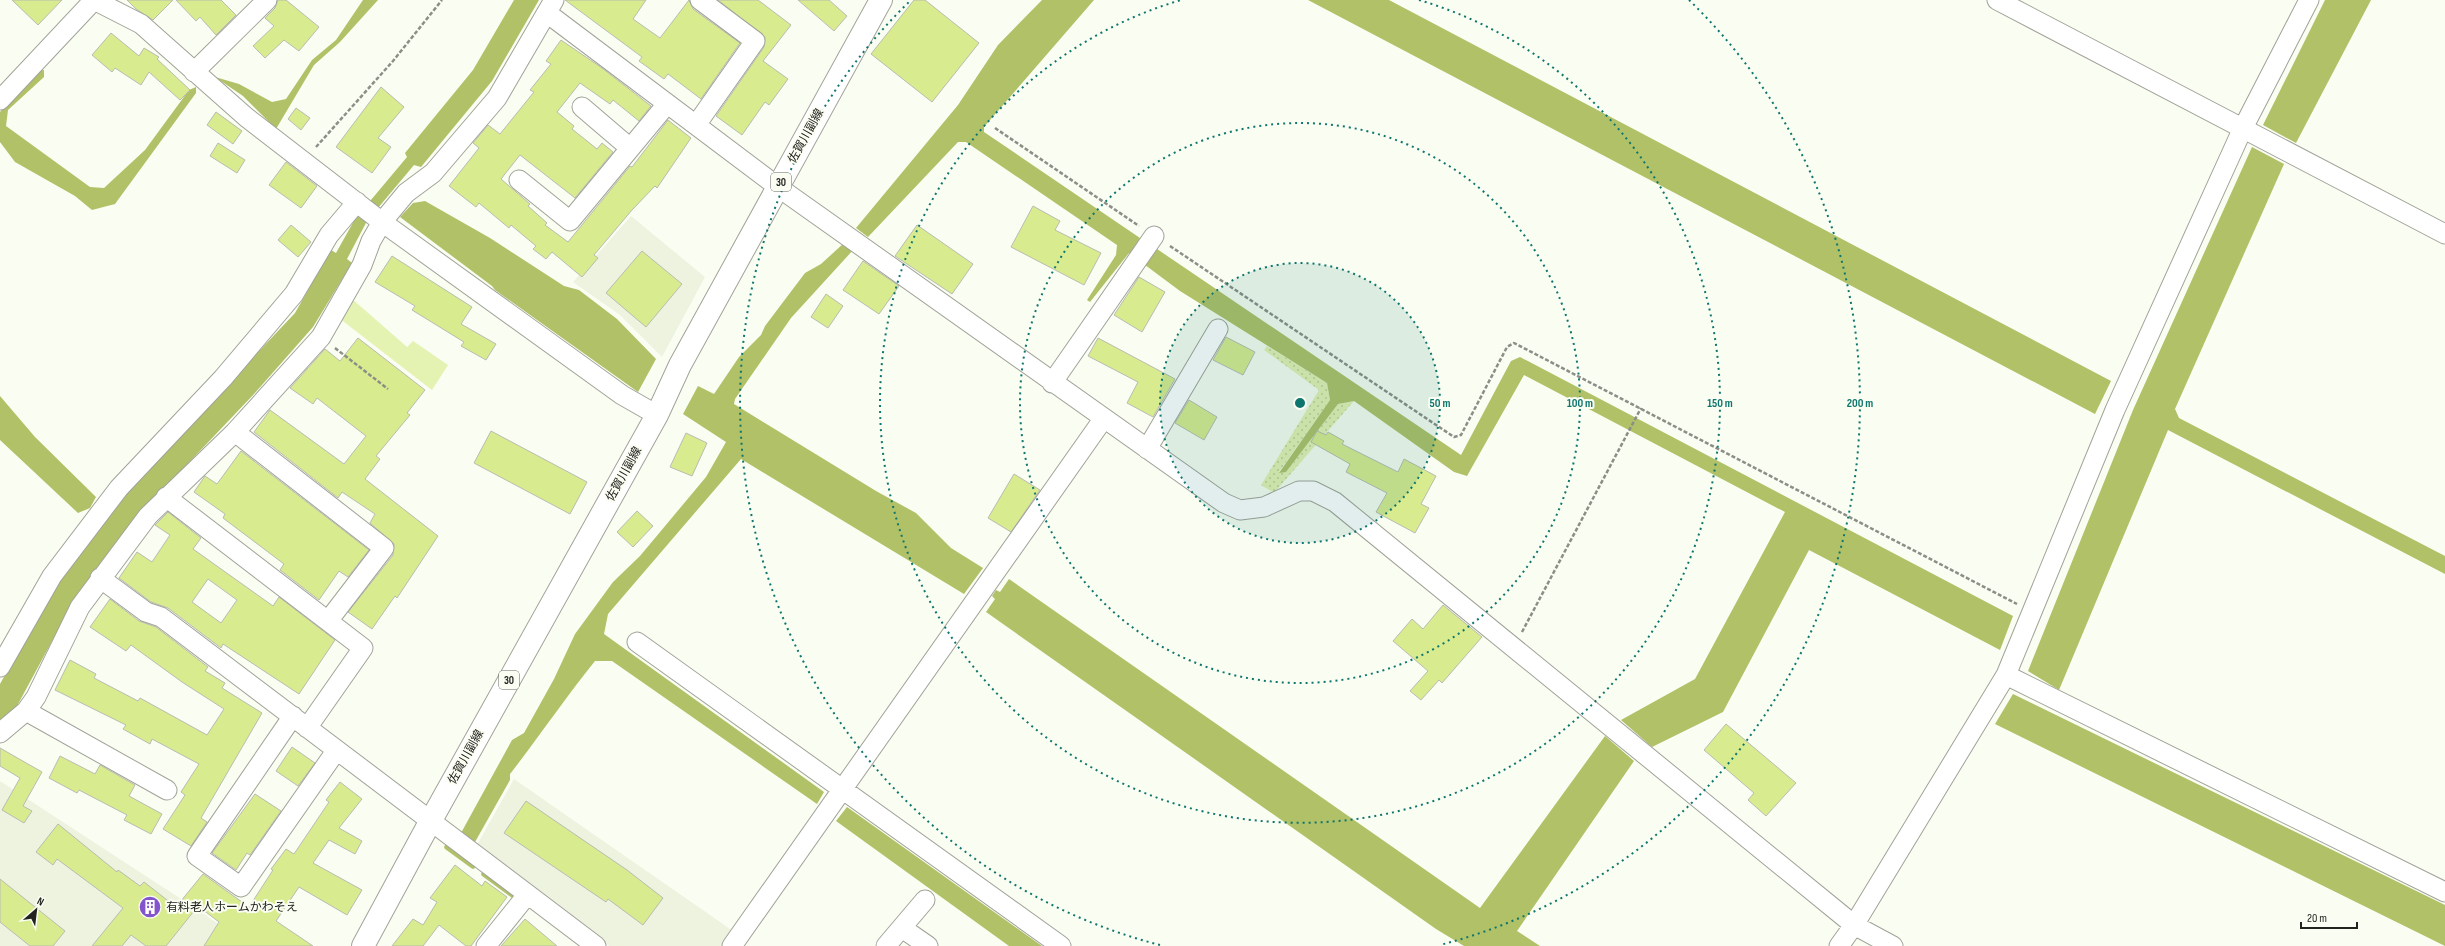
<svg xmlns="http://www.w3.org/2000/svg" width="2445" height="946" font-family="'Sofia Sans Condensed','Noto Sans JP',sans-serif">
	<defs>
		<pattern id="grass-dots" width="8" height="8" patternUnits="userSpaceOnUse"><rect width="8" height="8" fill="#e4f2b2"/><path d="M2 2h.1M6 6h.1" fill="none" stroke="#c3cf99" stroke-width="1.8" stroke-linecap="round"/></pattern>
	</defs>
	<rect width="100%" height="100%" fill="#fafdf2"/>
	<path fill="#eef3e0" d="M631 216 705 277 662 357 620 315 573 282Z
		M514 779 733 931 723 946H609L477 845Z
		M0 781 201 912 250 946H0Z"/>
	<path fill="url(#grass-dots)" d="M1267 346 1327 383 1330 400 1279 472H1286L1338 404 1354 401 1274 493 1261 485 1319 390 1264 350Z"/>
	<path fill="#e4f2b2" d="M351 298 407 347 413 341 448 365 432 390 339 318Z"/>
	<path fill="#b0c167" d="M363 0H378L340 42 314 65 276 129 243 96 215 77 239 84 272 102 286 99 312 60 336 40Z
		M514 0H539L492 81 421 167 414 165 367 221 347 259 352 263 313 327 254 394 140 514 78 593 17 706 0 720V684L56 583 116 503 295 313 331 250 336 253 355 219 407 157 405 153 473 70Z
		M1042 0H1094L984 127V132L1140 238 1137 243 1153 254 1157 249 1461 455 1511 361 1520 357 2013 616 2000 650 1809 550 1723 712 1652 747 1621 720 1695 679 1785 512 1524 375 1467 476 1454 472 1354 401 1338 404 1286 472 1279 473 1330 400 1327 383 1180 291 1129 253 1090 302 1087 300 1116 255 1117 245 966 142H958L868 237 856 228 958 105 998 45Z
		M1308 0H1389L2111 381 2095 414Z
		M2325 0H2371L2296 143 2263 125Z
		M44 70V77L8 110 6 126 90 187 104 188 145 150 189 90 196 87V93L115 204 92 210 75 196 15 162 0 142V112L35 71Z
		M2252 147 2284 164 2175 409 2179 418 2445 556V574L2168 430 2059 690 2028 671 2133 410Z
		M425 201 490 238 564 286 579 290 617 319 656 359 638 392 495 290 492 286 400 217 413 203Z
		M844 243 854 249 791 318 735 399 734 404 876 491 916 513 951 548 983 568 964 594 741 459 608 614 604 634 824 792 817 804 612 661H595C565 698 539 737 510 774V780L475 842 461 833 512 740 524 733 554 679 575 634 613 582 640 556 706 477 726 442 683 414 698 386 714 394 739 357 761 335 765 326 805 273 821 264Z
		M0 396 35 437 96 497 90 508 78 513 0 440Z
		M1009 579 1480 908 1605 736 1634 761 1517 931 1540 946H1464L1436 929 986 612 995 599 992 596 996 590 1000 592Z
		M2013 694 2445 905V946L1995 724Z
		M847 807 1042 946H1009L836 821Z"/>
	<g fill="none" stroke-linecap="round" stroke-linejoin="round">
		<path stroke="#b0c167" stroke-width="5.5" d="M447 847 473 866
			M484 874 514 896"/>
	</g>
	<path fill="#d8eb8f" stroke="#b9bcb1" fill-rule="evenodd" d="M12 0H62L38 25Z
		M127 0H173L153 20 136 9Z
		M176 0H221L236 15 216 35 200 17 196 21Z
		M278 0H286L319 27 299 51 284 40 265 58 253 46 274 26 265 18 275 8Z
		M565 0H646L633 19 660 38 689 0 693 9 740 43 701 99 668 74 664 79 639 61 642 57Z
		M718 0H758L791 25 763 61 788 79 769 105 765 102 742 135 716 116 764 47 765 37Z
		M798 0H829L847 16 834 31Z
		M914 0H925L979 43 932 102 871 54Z
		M111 33 139 56 144 48 159 57 157 59 190 90 180 100 149 72 141 85 115 68 112 72 92 55Z
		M561 40 602 68 651 106 639 121 613 100 610 104 580 83 557 112 574 126 572 129 597 149 602 143 613 152 575 198 520 155 501 179 530 204 528 206 547 223 545 225 568 242 630 166 632 167 668 120 691 138 657 188 655 186 632 210 594 255 598 258 582 277 552 252 546 259 533 249 536 246 511 225 509 228 479 203 476 207 449 186 479 148 473 143 488 125 500 134 534 92 530 90 551 64 546 61Z
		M381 87 404 107 378 138 391 147 372 173 336 147Z
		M296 108 310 118 301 130 288 119Z
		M216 112 242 131 233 144 207 125Z
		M218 143 245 160 237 173 210 156Z
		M286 162 317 186 301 208 269 185Z
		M1033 206 1060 221 1055 230 1101 253 1084 285 1011 247Z
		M291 225 311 242 298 257 278 240Z
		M917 225 973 264 952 294 895 256Z
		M642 251 682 284 646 327 606 293Z
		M392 256 472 307 461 324 496 344 486 360 461 346 464 342 412 310 415 306 375 282Z
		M863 261 899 286 879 314 843 290Z
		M1139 277 1165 292 1142 332 1114 315Z
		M826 294 843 306 828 328 811 317Z
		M1226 337 1255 352 1243 375 1213 360Z
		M358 338 425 390 407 413 410 415 376 456 380 459 365 479 438 536 397 598 395 596 372 629 348 612 393 555 394 544 370 523 375 514 342 492 338 498 254 432 270 410 344 464 366 436 317 398 313 404 290 388 325 349 340 361Z
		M1098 338 1175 379 1153 417 1127 403 1138 382 1088 356Z
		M1189 400 1217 417 1204 440 1175 423Z
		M491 431 587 482 570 514 474 463Z
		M1317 431 1326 435 1328 432 1344 441 1342 444 1398 472 1404 459 1436 476 1421 504 1429 508 1415 533 1376 512 1387 493 1346 472 1350 464 1311 442Z
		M686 433 707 443 692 476 670 467Z
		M241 451 369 550 348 577 339 571 319 600 280 570 284 564 223 518 225 514 194 492 205 476 217 484Z
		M1014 474 1040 490 1011 532 988 518Z
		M637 511 653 526 633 547 617 532Z
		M168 512 201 538 193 549 273 606 279 597 335 640 299 694 223 644 221 648 168 608 151 602 119 578 137 552 152 562 170 535 155 525ZM208 579 237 600 221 623 192 602Z
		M110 599 139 621 156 627 208 667 205 671 225 683 222 688 262 713 201 818 207 822 191 846 163 829 185 795 181 792 199 764 152 739 150 744 123 729 126 725 55 690 70 660 96 674 94 678 138 701 140 698 207 735 224 709 182 682 131 645 126 651 90 627Z
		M1443 605 1482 637 1442 683 1439 680 1421 700 1410 691 1428 671 1393 641 1412 619 1423 629Z
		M1726 724 1796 783 1766 816 1748 800 1754 793 1704 750Z
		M292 747 315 763 298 786 276 771Z
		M0 748 42 772 23 806 32 811 24 823 2 810 20 778 0 766Z
		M60 756 95 774 100 765 135 785 129 796 162 814 151 834 124 820 127 815 79 790 77 793 49 778Z
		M340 782 362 799 339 828 362 841 355 854 329 840 313 863 362 890 347 915 299 887 276 921 313 946H204L219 922 198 906 166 946H146L131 935 122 946H92L123 908 57 859 53 865 36 852 58 824 117 872 118 870 140 886 144 882 176 907 203 874 249 907 273 870 271 869 286 849 294 854 329 802 326 800Z
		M255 794 281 811 250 855 247 853 236 870 212 853Z
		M526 801 627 870 663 898 643 925 608 899 606 902 504 833Z
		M455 865 482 886 485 881 507 897 471 946H466L439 925 423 946H392L413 919 423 925 437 902 430 898Z
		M0 879 65 931 53 946H30L0 922Z
		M525 919 557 946H501Z"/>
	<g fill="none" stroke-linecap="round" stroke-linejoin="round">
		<g stroke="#a1a399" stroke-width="21">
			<path id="minor" d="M94 0 141 24 246 117 382 222 622 395 657 415
				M1997 0 2445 234
				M547 13 778 187 1224 503 1240 510 1264 507 1299 491H1313L1335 502 1854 925 1893 946
				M194 72 267 0
				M0 100 94 0
				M582 107 630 148
				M696 125 755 41 700 0
				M519 180 570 221 667 104
				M1052 383 1154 236
				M235 432 384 548 328 621
				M1147 449 1218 329
				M166 497 363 648 307 728
				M100 578 146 612 161 617 596 946
				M637 642 1061 946
				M0 667 52 576 119 488 223 378 294 294 329 235 357 202
				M2006 675 2445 892
				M26 711 167 790
				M293 716 197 856 241 887 336 751
				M0 733 26 711 36 697 80 607 148 516 235 432 321 337 362 265 371 241 382 222 406 193 433 173 497 98 554 0
				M902 928 928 946
				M486 946 527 895
				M732 946 1104 418
				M886 946 925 900
				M1839 946 1854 925 2006 675 2115 410 2243 128 2309 0"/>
		</g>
		<g stroke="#a1a399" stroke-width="24">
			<path id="major" d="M363 946 430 822 657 415 680 365 881 0"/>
		</g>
		<path stroke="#8c8e87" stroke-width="2.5" stroke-dasharray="4 2" stroke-linecap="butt" d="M995 128 1139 226
			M316 147 393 61 442 0
			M1170 246 1454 437 1461 435 1507 347 1514 343 2017 604
			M335 348 388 389
			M1522 632 1641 408"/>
		<use href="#minor" stroke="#fff" stroke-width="19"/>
		<use href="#major" stroke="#fff" stroke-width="22"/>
	</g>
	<circle cx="1300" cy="403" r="140" fill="#0f766e" fill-opacity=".12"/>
	<g fill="none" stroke="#0f766e" stroke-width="2" stroke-dasharray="2 4">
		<circle cx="1300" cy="403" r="140"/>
		<circle cx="1300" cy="403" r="280"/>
		<path d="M1419 0A420 420 0 1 1 1181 0"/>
		<path d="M1160 945A560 560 0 0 1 911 0M1689 0A560 560 0 0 1 1440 945"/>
	</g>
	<defs>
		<g id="building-disc" transform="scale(1.15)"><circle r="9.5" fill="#8354cc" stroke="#fafdf2"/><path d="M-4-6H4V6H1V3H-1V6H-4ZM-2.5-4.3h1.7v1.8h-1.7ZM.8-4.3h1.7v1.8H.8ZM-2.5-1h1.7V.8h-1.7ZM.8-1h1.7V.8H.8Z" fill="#fff"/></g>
	</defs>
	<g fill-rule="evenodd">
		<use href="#building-disc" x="150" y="907"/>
	</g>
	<g text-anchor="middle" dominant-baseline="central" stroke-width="4" stroke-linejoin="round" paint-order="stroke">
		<g fill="#fafdf2" stroke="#63645e" stroke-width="1">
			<rect x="771" y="173" width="20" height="18" rx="3"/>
			<rect x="499" y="671" width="20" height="18" rx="3"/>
		</g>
		<g font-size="11" font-weight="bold" fill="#22231f">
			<text x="781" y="182">30</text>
			<text x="509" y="680">30</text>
		</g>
		<g font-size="12" fill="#22231f" stroke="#fafdf2">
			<text transform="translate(806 136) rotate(-61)">佐賀川副線</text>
			<text transform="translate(624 474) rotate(-61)">佐賀川副線</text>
			<text transform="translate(466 757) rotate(-61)">佐賀川副線</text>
		</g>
		<g font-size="12" fill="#22231f" stroke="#fafdf2" text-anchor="start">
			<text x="166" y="907">有料老人ホームかわそえ</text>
		</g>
	</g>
	<circle cx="1300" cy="403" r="6" fill="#0f766e" stroke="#fafdf2" stroke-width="2"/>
	<g font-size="12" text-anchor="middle" font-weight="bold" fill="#0f766e" stroke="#fafdf2" stroke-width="4" stroke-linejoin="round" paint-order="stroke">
		<text x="1440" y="407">50 m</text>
		<text x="1580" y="407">100 m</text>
		<text x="1720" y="407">150 m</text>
		<text x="1860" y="407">200 m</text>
	</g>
	<g transform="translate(36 910) rotate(28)" stroke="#fafdf2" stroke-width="3" paint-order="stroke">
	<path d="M0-3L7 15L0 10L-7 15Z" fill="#22231f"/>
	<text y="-6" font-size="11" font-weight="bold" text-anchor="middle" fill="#22231f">N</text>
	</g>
	<path d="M2301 922v6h56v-6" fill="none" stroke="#22231f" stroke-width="2"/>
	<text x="2307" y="922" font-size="12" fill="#22231f" stroke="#fafdf2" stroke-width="3" paint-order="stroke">20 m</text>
</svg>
